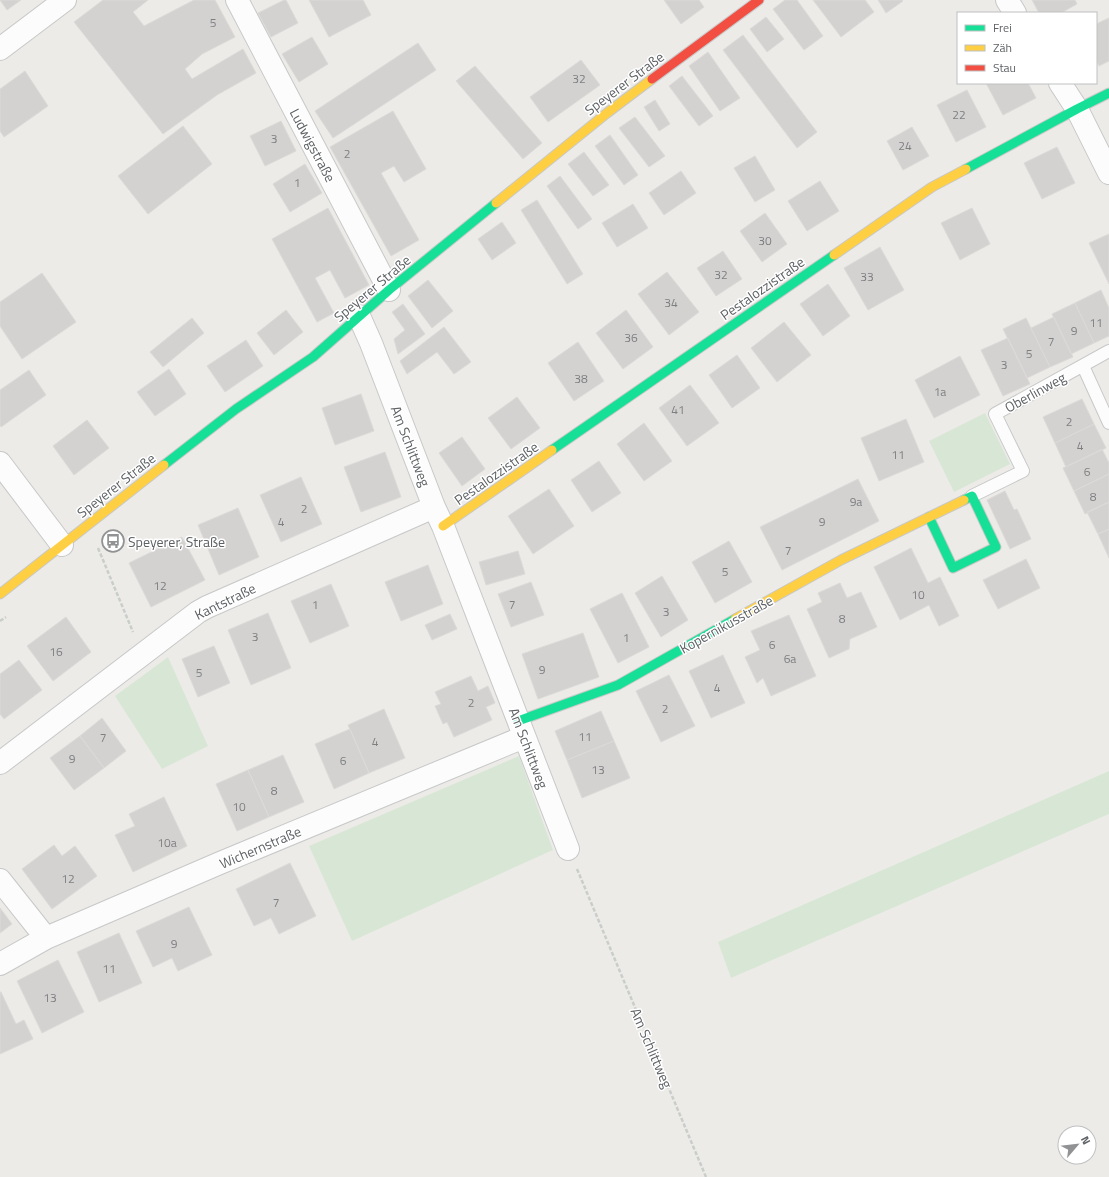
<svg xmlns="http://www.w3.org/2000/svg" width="1109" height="1177" font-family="'Titillium Web',sans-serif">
	<rect width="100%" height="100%" fill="#edebe8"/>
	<path fill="#d8e7d5" d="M985 413 1010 464 954 492 929 441Z
		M168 657 208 746 162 769 115 696Z
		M519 756 553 850 352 941 309 846Z
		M1109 771V814L731 978 718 942Z"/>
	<path fill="#d4d2d1" stroke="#dcdad8" d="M0 0H21L7 10Z
		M103 0H148L133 12 144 26 194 0H215L235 37 202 54 185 69 192 79 243 49 256 73 217 95 163 134 74 22Z
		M284 0H286L298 23 271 37 258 13Z
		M309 0H363L371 15 329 37Z
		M664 0H699L704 7 681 24Z
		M785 0H797L823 36 804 50 773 9Z
		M813 0H865L874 12 841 37Z
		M878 0H902L903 1 886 13Z
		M1032 0H1075L1077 4 1061 13H1039Z
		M766 17 784 39 767 52 750 29Z
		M1109 18V61L1099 66 1096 60V24Z
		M743 35 817 132 797 148 723 50Z
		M312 37 328 64 299 82 282 54Z
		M418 43 436 70 333 138 315 111Z
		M708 52 740 98 720 111 689 66Z
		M581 60 600 85 548 122 530 97Z
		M475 66 542 143 523 159 456 81Z
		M25 71 48 106 4 137 0 131V89Z
		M682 76 713 116 699 126 669 86Z
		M986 83H1028L1036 98 1003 115Z
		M967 90 986 127 956 142 937 105Z
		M655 100 670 124 659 131 644 107Z
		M393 111 426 169 404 182 394 166 381 173 419 240 391 256 330 147Z
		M635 117 665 156 649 167 619 128Z
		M281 121 296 151 265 166 250 136Z
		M183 126 212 164 148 214 118 176Z
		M912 127 929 156 903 170 887 141Z
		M610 135 638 175 624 185 595 146Z
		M1057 147 1075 183 1042 199 1024 163Z
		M584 152 609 185 593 196 568 164Z
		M755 156 775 190 755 202 734 168Z
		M305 164 322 193 290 212 273 184Z
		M681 171 696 193 664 215 649 193Z
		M560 176 592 219 578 229 547 186Z
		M820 181 839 211 807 231 788 201Z
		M537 200 583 274 567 284 521 210Z
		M633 204 648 228 617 247 602 223Z
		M328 208 369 285 345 298 330 270 315 278 334 313 317 322 272 239Z
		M972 208 990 244 960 260 941 223Z
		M765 213 787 244 762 262 740 231Z
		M502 222 516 243 492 260 478 239Z
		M1109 234V284L1089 243Z
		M880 247 904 290 868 310 844 268Z
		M723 251 742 279 716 296 697 268Z
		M667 272 699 312 669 335 638 294Z
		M42 273 76 322 22 359 0 326V302Z
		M428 280 453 311 432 328 408 296Z
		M828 284 850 316 823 336 800 304Z
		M1101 290 1109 308V336L1094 343 1075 303Z
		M1075 303 1094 343 1071 354 1052 314Z
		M403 304 425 334 398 354 394 339 405 330 392 312Z
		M286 310 303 332 274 355 257 333Z
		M626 310 653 347 623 369 596 333Z
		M1054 317 1073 357 1050 367 1031 328Z
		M192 318 204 333 163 367 150 352Z
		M1026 318 1050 367 1027 378 1003 329Z
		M784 322 811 355 777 382 751 348Z
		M444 327 471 362 454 374 437 352 407 374 400 361Z
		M1008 338 1030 384 1003 396 981 350Z
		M246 340 263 366 225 392 207 366Z
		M578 342 604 381 574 401 548 363Z
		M737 355 760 388 732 408 709 375Z
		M960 356 980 395 934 418 915 380Z
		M169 369 186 394 155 416 137 392Z
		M29 370 46 395 1 427 0 425V390Z
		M690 385 719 423 687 446 659 408Z
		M361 394 374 431 335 445 322 408Z
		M517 397 540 428 511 449 488 418Z
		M1082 399 1094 424 1055 443 1043 417Z
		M906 419 924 462 879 481 861 438Z
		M87 420 109 448 74 475 53 446Z
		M644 423 672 461 644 481 617 444Z
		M1094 424 1106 448 1066 467 1055 443Z
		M462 437 485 469 462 486 439 453Z
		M1102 449 1109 463V474L1074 491 1063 468Z
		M385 452 401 497 361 512 344 467Z
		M599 461 621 493 592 512 571 480Z
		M1109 474V502L1085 514 1074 491Z
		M301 477 322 524 281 542 260 495Z
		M858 479 879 521 782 570 760 527Z
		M549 489 574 526 533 554 508 516Z
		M1005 491 1014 510 1017 509 1031 539 1010 549 987 500Z
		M1109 502V529L1098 534 1087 512Z
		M238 508 259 557 219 575 198 525Z
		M1109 529V558L1098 534Z
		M182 537 205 580 151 607 129 563Z
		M729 541 752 582 715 603 692 562Z
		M911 548 928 583 940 577 959 616 939 626 929 605 900 620 874 567Z
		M518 551 525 574 486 585 479 562Z
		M1026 559 1040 588 998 609 983 580Z
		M428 565 443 604 401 621 385 582Z
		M662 576 688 620 661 637 635 593Z
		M531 582 544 615 511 627 498 594Z
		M840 583 847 598 861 592 877 627 850 639 849 649 829 658 807 609 822 602 818 593Z
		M331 584 349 626 310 643 291 601Z
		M622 593 649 647 618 663 590 609Z
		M268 613 291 668 251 685 228 630Z
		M450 614 457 629 432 640 425 625Z
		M789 615 816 676 771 696 763 678 757 683 745 657 760 650 751 631Z
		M66 617 91 652 53 681 27 646Z
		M583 633 599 677 538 699 522 654Z
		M214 646 230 683 198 697 182 659Z
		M723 655 745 703 711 718 689 671Z
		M19 660 42 690 4 719 0 714V674Z
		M669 675 695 726 661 742 636 691Z
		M471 676 478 691 488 686 495 703 486 707 492 720 454 737 447 722 443 724 435 706 441 704 435 692Z
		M384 709 405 758 369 773 348 725Z
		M601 711 614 741 567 760 555 731Z
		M102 718 126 751 104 768 80 736Z
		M350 729 369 773 334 789 315 744Z
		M80 736 104 768 74 790 50 758Z
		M614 741 630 778 582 798 567 760Z
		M283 755 304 802 269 817 248 770Z
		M248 770 269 817 237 831 216 784Z
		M164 797 187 846 133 872 115 835 135 826 129 814Z
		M54 845 62 856 75 846 97 876 52 909 22 869Z
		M290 863 316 916 279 934 271 918 254 926 236 889Z
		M189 907 212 955 178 971 172 958 153 967 136 931Z
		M0 908 12 924 0 933Z
		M119 933 142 983 99 1002 77 952Z
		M58 960 84 1012 42 1033 17 981Z
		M0 992H1L16 1024 24 1020 33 1039 0 1054Z"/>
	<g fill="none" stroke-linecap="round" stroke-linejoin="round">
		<g stroke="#c7c8c8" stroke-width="14">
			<path id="lane" d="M1083 366 1109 423
				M972 496 1023 471 995 414 1109 351"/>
		</g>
		<g stroke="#c7c8c8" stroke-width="24">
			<path id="street" d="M237 0 389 290
				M1007 0 1015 13
				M0 49 65 0
				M1060 83 1077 109 1109 173
				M359 316 371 343 434 507 443 526 568 849
				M0 463 62 545
				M0 763 198 612 207 607 434 507
				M0 880 46 938
				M0 964 46 938 220 863 524 737"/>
		</g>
		<g stroke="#c7c8c8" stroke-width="11">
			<path id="fast" d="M966 169 1077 109 1109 93
				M552 450 834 255
				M164 465 236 409 313 357 389 290 496 203
				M929 517 953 568 996 547 972 496 964 500
				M518 721 618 685 735 619"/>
		</g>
		<g stroke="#c7c8c8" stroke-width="11">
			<path id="slow" d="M496 203 607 113 652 79
				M834 255 932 187 966 169
				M443 526 552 450
				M0 594 164 465
				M735 619 841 560 964 500"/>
		</g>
		<g stroke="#c7c8c8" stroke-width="11">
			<path id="jam" d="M652 79 759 0"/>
		</g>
		<path stroke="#c9cecb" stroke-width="2.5" stroke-dasharray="4 2" stroke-linecap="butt" d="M98 548 133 632
			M0 621 6 617
			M577 869 706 1177"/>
		<use href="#lane" stroke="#fcfcfc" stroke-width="12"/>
		<use href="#street" stroke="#fcfcfc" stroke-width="22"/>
		<use href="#fast" stroke="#16e098" stroke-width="9"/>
		<use href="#slow" stroke="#ffcf43" stroke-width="9"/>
		<use href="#jam" stroke="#f24e42" stroke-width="9"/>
	</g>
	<defs>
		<g id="bus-ring" transform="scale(1.15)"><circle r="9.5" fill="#fff" stroke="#909293" stroke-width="1.5"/><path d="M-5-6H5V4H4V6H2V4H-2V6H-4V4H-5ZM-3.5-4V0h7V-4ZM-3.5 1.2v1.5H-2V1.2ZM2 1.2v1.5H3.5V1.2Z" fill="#909293"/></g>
	</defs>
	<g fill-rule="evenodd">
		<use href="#bus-ring" x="113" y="541"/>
	</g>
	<g text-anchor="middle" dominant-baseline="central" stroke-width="3" stroke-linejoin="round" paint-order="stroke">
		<g font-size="12" fill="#7d7f81">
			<text x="213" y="22">5</text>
			<text x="579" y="78">32</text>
			<text x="959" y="114">22</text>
			<text x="274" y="138">3</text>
			<text x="905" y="145">24</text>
			<text x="347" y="153">2</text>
			<text x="297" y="182">1</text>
			<text x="765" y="240">30</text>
			<text x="721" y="274">32</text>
			<text x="867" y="276">33</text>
			<text x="671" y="302">34</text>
			<text x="1096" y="322">11</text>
			<text x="1074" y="330">9</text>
			<text x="631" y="337">36</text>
			<text x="1051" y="341">7</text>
			<text x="1029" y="353">5</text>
			<text x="1004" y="364">3</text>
			<text x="581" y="378">38</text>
			<text x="940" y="391">1a</text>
			<text x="678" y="409">41</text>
			<text x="1069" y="421">2</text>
			<text x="1080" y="445">4</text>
			<text x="898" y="454">11</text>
			<text x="1087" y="471">6</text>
			<text x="1093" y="496">8</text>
			<text x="856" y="501">9a</text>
			<text x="304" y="508">2</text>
			<text x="281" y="521">4</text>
			<text x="822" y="521">9</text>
			<text x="788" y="550">7</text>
			<text x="725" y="571">5</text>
			<text x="160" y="585">12</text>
			<text x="918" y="594">10</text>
			<text x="315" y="604">1</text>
			<text x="512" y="604">7</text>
			<text x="666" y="611">3</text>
			<text x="842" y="618">8</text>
			<text x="255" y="636">3</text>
			<text x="626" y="637">1</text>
			<text x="772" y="644">6</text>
			<text x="56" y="651">16</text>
			<text x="790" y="658">6a</text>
			<text x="542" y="669">9</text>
			<text x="199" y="672">5</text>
			<text x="717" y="687">4</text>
			<text x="471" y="702">2</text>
			<text x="665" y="708">2</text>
			<text x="585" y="736">11</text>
			<text x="103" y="737">7</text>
			<text x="375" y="741">4</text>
			<text x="72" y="758">9</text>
			<text x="343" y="760">6</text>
			<text x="598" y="769">13</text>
			<text x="274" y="790">8</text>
			<text x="239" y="806">10</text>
			<text x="167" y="842">10a</text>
			<text x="68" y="878">12</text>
			<text x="276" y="902">7</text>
			<text x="174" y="943">9</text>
			<text x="109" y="968">11</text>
			<text x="50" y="997">13</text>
		</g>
		<g font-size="14" fill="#5e6265" stroke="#fff">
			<text transform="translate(624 83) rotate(-37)">Speyerer Straße</text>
			<text transform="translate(313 145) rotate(62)">Ludwigstraße</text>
			<text transform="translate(372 288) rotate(-40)">Speyerer Straße</text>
			<text transform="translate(762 288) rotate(-35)">Pestalozzistraße</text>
			<text transform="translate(1035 392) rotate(-29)">Oberlinweg</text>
			<text transform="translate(411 446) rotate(69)">Am Schlittweg</text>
			<text transform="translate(496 473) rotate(-35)">Pestalozzistraße</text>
			<text transform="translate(116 485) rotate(-38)">Speyerer Straße</text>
			<text transform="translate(225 601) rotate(-26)">Kantstraße</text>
			<text transform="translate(726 624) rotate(-29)">Kopernikusstraße</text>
			<text transform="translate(529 748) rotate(69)">Am Schlittweg</text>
			<text transform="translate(260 847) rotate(-23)">Wichernstraße</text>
			<text transform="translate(652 1048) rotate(67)">Am Schlittweg</text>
		</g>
		<g font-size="14" fill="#5e6265" stroke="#fff" text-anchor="start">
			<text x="128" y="541">Speyerer, Straße</text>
		</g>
	</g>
	<rect x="957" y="12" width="140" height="72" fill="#ffffff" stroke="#bfc0c1"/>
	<rect x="965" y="25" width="20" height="6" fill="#16e098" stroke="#bfc0c1"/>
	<text x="993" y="32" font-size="12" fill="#5e6265">Frei</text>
	<rect x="965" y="45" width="20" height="6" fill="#ffcf43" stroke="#bfc0c1"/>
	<text x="993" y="52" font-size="12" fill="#5e6265">Zäh</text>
	<rect x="965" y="65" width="20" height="6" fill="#f24e42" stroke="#bfc0c1"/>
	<text x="993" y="72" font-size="12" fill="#5e6265">Stau</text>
	<g transform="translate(1077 1145) rotate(62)"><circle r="19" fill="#ffffff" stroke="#bfc0c1"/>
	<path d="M0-3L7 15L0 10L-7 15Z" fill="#909293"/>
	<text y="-6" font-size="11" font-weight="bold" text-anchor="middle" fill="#5e6265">N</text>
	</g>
</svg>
